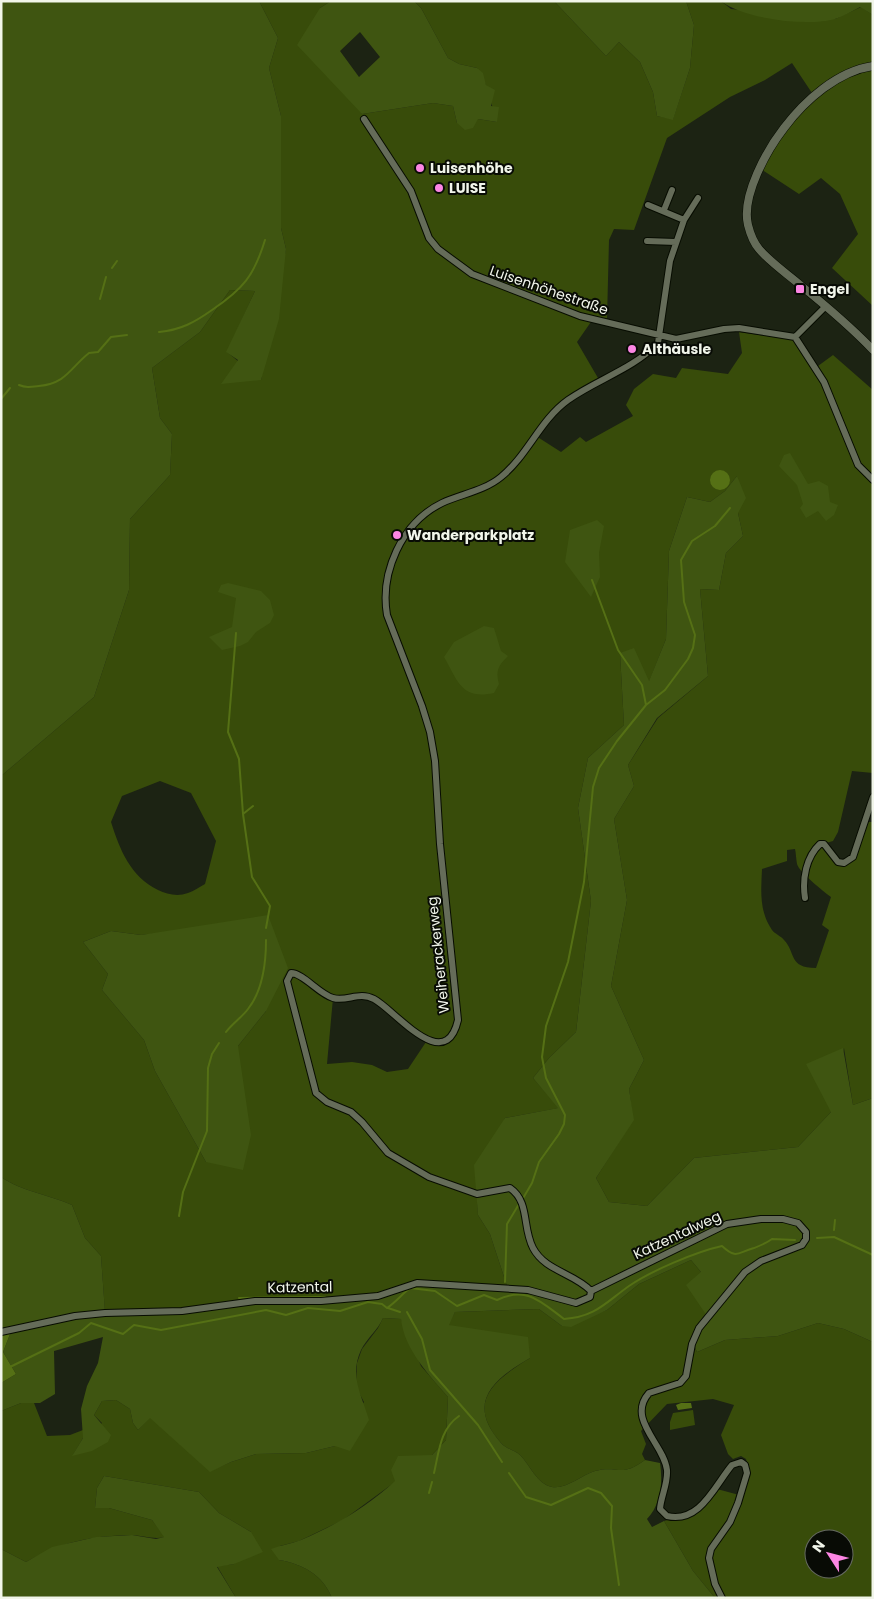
<svg xmlns="http://www.w3.org/2000/svg" width="874" height="1599" font-family="Poppins,sans-serif">
	<rect width="100%" height="100%" fill="#1c2313"/>
	<path fill="#384c0a" fill-rule="evenodd" d="M259 1H331L320 8 362 114 433 103 453 106 457 123 478 119 497 122 486 85 477 68 459 64 448 58 421 8 414 1H554L606 56 619 42 640 62 653 92 657 116 673 119 690 68 694 25 686 1H721L731 9 835 19 861 7 873 15V306L832 268 858 234 840 194 821 178 799 194 761 169 775 141 814 96 792 63 765 80 730 97 667 138 634 230 614 229 609 240 607 320 593 319 577 342 598 378 584 391 568 400 536 436 561 452 580 437 586 442 633 416 626 405 634 389 653 374 676 378 682 368 728 374 742 353 739 332 794 340 818 366 833 355 873 390V773L852 771 838 832 833 841 826 843 841 861 851 857 865 822H873V1098L853 1105 844 1048 831 1112 798 1147 694 1158 647 1206 609 1202 596 1178 633 1120 629 1089 644 1060 611 986 627 900 614 819 634 786 628 765 658 718 708 676 700 589 719 590 726 553 743 536 738 513 737 476 725 491 710 502 687 497 669 551 666 639 649 682 620 653 624 725 588 758 578 808 591 901 576 1032 549 1058 533 1078 559 1108 505 1118 477 1194 478 1215 490 1234 508 1289 385 1294 105 1313 101 1256 85 1238 72 1205C50 1195 21 1191 1 1177V776L94 697 129 590 130 519 170 475 172 434 160 418 152 368 200 332 230 290 255 291 227 352 261 380 286 249 281 228V116L269 68 278 38ZM160 781 191 793 216 841 205 884C199 887 194 891 188 893 177 897 167 894 158 890 130 876 120 850 111 822L122 796ZM795 849C796 853 796 859 797 864 799 872 823 891 831 897L822 925 829 930 816 968C788 968 796 952 784 940 781 936 775 934 772 930 759 911 761 891 762 869L787 861V850ZM111 931 141 935 180 931 266 1011 238 1046 206 1162 155 1071 144 1040 102 990 108 974 83 942ZM371 997 426 1042 408 1069 387 1072 372 1065 352 1062 327 1064 333 998Z
		M691 1260 701 1272 707 1315 692 1342 697 1352 725 1340 778 1336 818 1323 844 1329 873 1342V1598H715L693 1571 664 1521C694 1512 699 1516 717 1489L743 1496 749 1470 746 1459 741 1456 733 1459 728 1454 721 1435 734 1405 713 1399 667 1404 641 1431 646 1444 642 1454 645 1460C621 1478 618 1465 595 1471 582 1475 567 1489 552 1487 537 1484 530 1465 520 1455 515 1450 506 1449 501 1443 465 1402 494 1380 530 1358L448 1325 455 1312 539 1309 562 1326 607 1310 639 1284ZM814 1539H844V1569H814Z
		M383 1318 401 1319 421 1366 448 1397 446 1440 432 1455 343 1520 299 1541 280 1546 279 1560C303 1564 323 1575 332 1598H236L217 1566 234 1564 251 1532 219 1513 199 1492 104 1476 97 1488 95 1508H109L152 1520 165 1537C153 1540 142 1535 130 1535 90 1536 61 1542 26 1562L1 1549V1411L21 1403H34L47 1436 70 1435 83 1430V1438L73 1455 102 1423 94 1415 102 1401 116 1400 130 1409 133 1423 138 1430 150 1417 210 1471 231 1462 256 1454 306 1453 335 1446 364 1402 356 1387 357 1363 362 1349 378 1328Z
		M693 1410 695 1425 670 1430V1422L673 1413Z"/>
	<path fill="#3f5511" fill-rule="evenodd" d="M1 1H259L278 38 269 68 281 116V228L286 249 279 319 261 380 221 384 238 360 226 352 255 291 230 290 200 332 152 368 160 418 172 434 170 475 130 519 129 590 94 697 1 776Z
		M331 1H414L421 8 448 58 459 64 477 68 483 73 486 85 495 90 491 106 499 107 497 122 478 119 473 128 465 130 457 123 453 106 433 103 362 114 297 45 320 8ZM360 32 380 57 359 77 340 51Z
		M554 1H686L694 25 690 68 673 120 657 116 653 92 640 62 619 42 606 56Z
		M721 1H873V15L860 7C852 11 844 16 835 19 807 27 744 19 721 1Z
		M790 453 808 484 819 481 828 486 830 502 838 505 834 515 826 521 818 511 806 518 800 508 803 504 797 485 779 466 784 455Z
		M737 476 746 498 738 513 743 536 726 553 719 590 700 589 708 676 657 718 628 765 634 786 614 819 627 900 611 986 644 1060 629 1089 634 1120 596 1178 609 1202 647 1206 694 1158 798 1147 831 1112 806 1064 843 1048 853 1105 873 1098V1342L844 1329 818 1323 778 1336 725 1340 697 1352 693 1343 707 1316 686 1285 701 1272 691 1260 639 1284 607 1310 571 1327 562 1326 539 1309 455 1312 449 1325 528 1337 530 1358C494 1379 465 1402 501 1443 506 1449 515 1450 520 1455 530 1465 537 1484 552 1487 567 1489 582 1475 595 1471 618 1465 621 1478 645 1460L660 1463C663 1482 661 1505 647 1519L652 1527 664 1521 693 1571 715 1598H332C323 1575 303 1564 279 1560L271 1549C281 1545 291 1544 301 1540 336 1525 367 1507 395 1481L391 1470 398 1456 432 1455 446 1440 448 1397C429 1375 404 1349 401 1319L383 1318C378 1330 367 1338 361 1350 349 1376 362 1396 369 1420L350 1451 335 1446 306 1453 256 1454 231 1462 210 1472 150 1418 138 1430 133 1423 130 1409 116 1400 102 1401 94 1415 111 1435 108 1442 92 1451 72 1456 83 1438 81 1409 87 1386 98 1363 103 1337 54 1351 55 1394 40 1403H21L1 1411V1383L16 1374 3 1352 12 1329 1 1332V1177C21 1191 50 1195 72 1205L85 1238 101 1256 105 1312 365 1297 417 1283 508 1289 490 1234 478 1215 474 1165 505 1118 558 1108 533 1078 549 1058 576 1032 591 901 578 808 588 758 624 725 620 653 634 648 649 681 666 639 669 551 687 497 710 502 725 491Z
		M597 520 604 526 599 553 600 577 591 597 565 562 570 530Z
		M228 583 261 591 270 600 274 615 270 623 256 632 248 642 240 646 222 650 209 637 232 627 236 598 218 592 221 585Z
		M484 626 494 628 501 651 508 656C499 665 495 670 499 684L494 693C461 700 458 681 444 657L454 642Z
		M268 915 288 968 266 1011 238 1046 251 1135 243 1170 206 1162 155 1071 144 1040 102 990 108 974 83 942 111 931 141 935Z
		M104 1476 199 1492 219 1513 251 1532 263 1552 234 1564 217 1567 236 1598H1V1549L26 1562 52 1547 96 1537 132 1535 156 1539 164 1537 152 1520 109 1508H95L97 1488Z"/>
	<path fill="#557015" d="M710 480a10 10 0 1 1 20 0a10 10 0 1 1-20 0Z
		M12 1329 3 1352 16 1374 1 1383V1332Z
		M681 1403H691L692 1408 678 1410 676 1405Z"/>
	<g fill="none" stroke-linecap="round" stroke-linejoin="round">
		<path stroke="#557015" stroke-width="2" d="M112 268 117 261
			M100 299 106 277
			M159 332C181 330 195 322 212 310 243 289 254 276 265 240
			M19 385C26 388 31 387 39 386 67 383 70 368 89 353L98 352 111 337 127 335
			M1 399 10 388
			M592 580 618 650 642 685 646 705
			M236 633 228 732 239 759 243 814 252 877 270 906 266 928
			M243 814 253 806
			M226 1032C232 1024 242 1017 248 1009 263 990 266 963 266 940
			M522 1200 532 1183 539 1162 559 1134 564 1124 565 1115 546 1078 542 1057 546 1026 568 962 584 882 593 787 599 768 617 741 646 705 665 690 688 659 693 648 695 635 684 602 681 560 692 541 715 526 730 508
			M179 1216 183 1192 207 1131 208 1068 212 1054 219 1043
			M834 1230 835 1220
			M817 1238 834 1237 873 1255
			M505 1282 507 1224 519 1204
			M239 1298 325 1297
			M388 1308 400 1312
			M407 1312 422 1339 430 1370 478 1425 502 1462
			M10 1367 79 1333 91 1323 123 1334 134 1325 161 1330 266 1310 286 1315 308 1308 340 1311 368 1302 382 1304 387 1308C396 1302 401 1295 410 1288L435 1291 457 1306 484 1295 497 1300C527 1286 540 1301 564 1319 595 1317 605 1303 629 1286 651 1271 695 1252 722 1246 737 1260 738 1252 754 1248 762 1245 765 1244 772 1239L795 1240
			M434 1473C439 1452 440 1429 459 1416
			M509 1473 526 1497 551 1505 588 1488 601 1493 612 1506 611 1528 619 1585
			M429 1493 432 1482"/>
		<g stroke="#070c01" stroke-width="8">
			<path id="minor" d="M364 119 411 191 429 238 438 249 472 274 580 316 676 339 724 329 739 328 795 337 826 306
				M648 205 684 220
				M664 210 672 190
				M647 241 676 242
				M795 337 824 382 858 465 873 480
				M805 898C802 879 806 857 820 844H824L838 862 844 863 853 857 873 797
				M591 1291C574 1273 545 1271 533 1248 522 1227 530 1202 510 1188L477 1194 429 1177 388 1153 362 1122 351 1112 327 1102 316 1093 287 981 291 973C303 973 319 994 333 998 347 1002 359 991 374 999 395 1010 445 1076 458 1020L440 844 435 761 430 732 422 706 387 615C380 573 401 523 442 503 461 494 484 491 501 477 528 455 540 420 568 400 598 379 633 369 658 343L670 261 684 220 698 198
				M591 1291 727 1224 761 1219H783L798 1223 806 1232V1239L802 1245 761 1261 745 1272 699 1328 692 1344 686 1376 680 1383 649 1393C626 1419 664 1444 667 1470 668 1484 661 1496 660 1509L667 1516C700 1524 715 1485 732 1465L741 1462 745 1465 747 1473 738 1503 730 1522 711 1549 709 1558 715 1584 722 1598
				M1 1332 75 1316 105 1313 182 1311 255 1301H321L378 1296 417 1283 528 1290 576 1303 590 1297 591 1291"/>
		</g>
		<g stroke="#070c01" stroke-width="9">
			<path id="tertiary" d="M873 66C838 71 805 100 784 128 767 150 741 196 748 225 750 233 754 243 759 249 770 262 786 273 799 284 825 305 850 326 873 350"/>
		</g>
		<use href="#minor" stroke="#656c59" stroke-width="6"/>
		<use href="#tertiary" stroke="#656c59" stroke-width="8"/>
	</g>
	<g fill="#fc86e3" stroke="#080b05" stroke-width="2">
		<circle cx="420" cy="168" r="5"/>
		<circle cx="439" cy="188" r="5"/>
		<rect x="795" y="284" width="10" height="10" rx="2.5"/>
		<circle cx="632" cy="349" r="5"/>
		<circle cx="397" cy="535" r="5"/>
	</g>
	<g text-anchor="middle" dominant-baseline="central" stroke-width="4" stroke-linejoin="round" paint-order="stroke">
		<g font-size="14" font-weight="bold" fill="#f1f5ea" stroke="#080b05" text-anchor="start">
			<text x="430" y="168">Luisenhöhe</text>
			<text x="449" y="188">LUISE</text>
			<text x="810" y="289">Engel</text>
			<text x="642" y="349">Althäusle</text>
			<text x="407" y="535">Wanderparkplatz</text>
		</g>
		<g font-size="14" fill="#f1f5ea" stroke="#080b05">
			<text transform="translate(549 290) rotate(19)">Luisenhöhestraße</text>
			<text transform="translate(438 955) rotate(-96)">Weiherackerweg</text>
			<text transform="translate(677 1235) rotate(-25)">Katzentalweg</text>
			<text transform="translate(300 1287) rotate(-1)">Katzental</text>
		</g>
	</g>
	<rect width="874" height="1599" fill="none" stroke="#f1f5ea" stroke-width="5"/>
	<g transform="translate(829 1554) rotate(306)"><circle r="24" fill="#080b05" stroke="#656961"/>
	<path d="M0-4L9 19L0 12L-9 19Z" fill="#fc86e3"/>
	<text y="-8" font-size="14" font-weight="bold" text-anchor="middle" fill="#f1f5ea">N</text>
	</g>
</svg>
